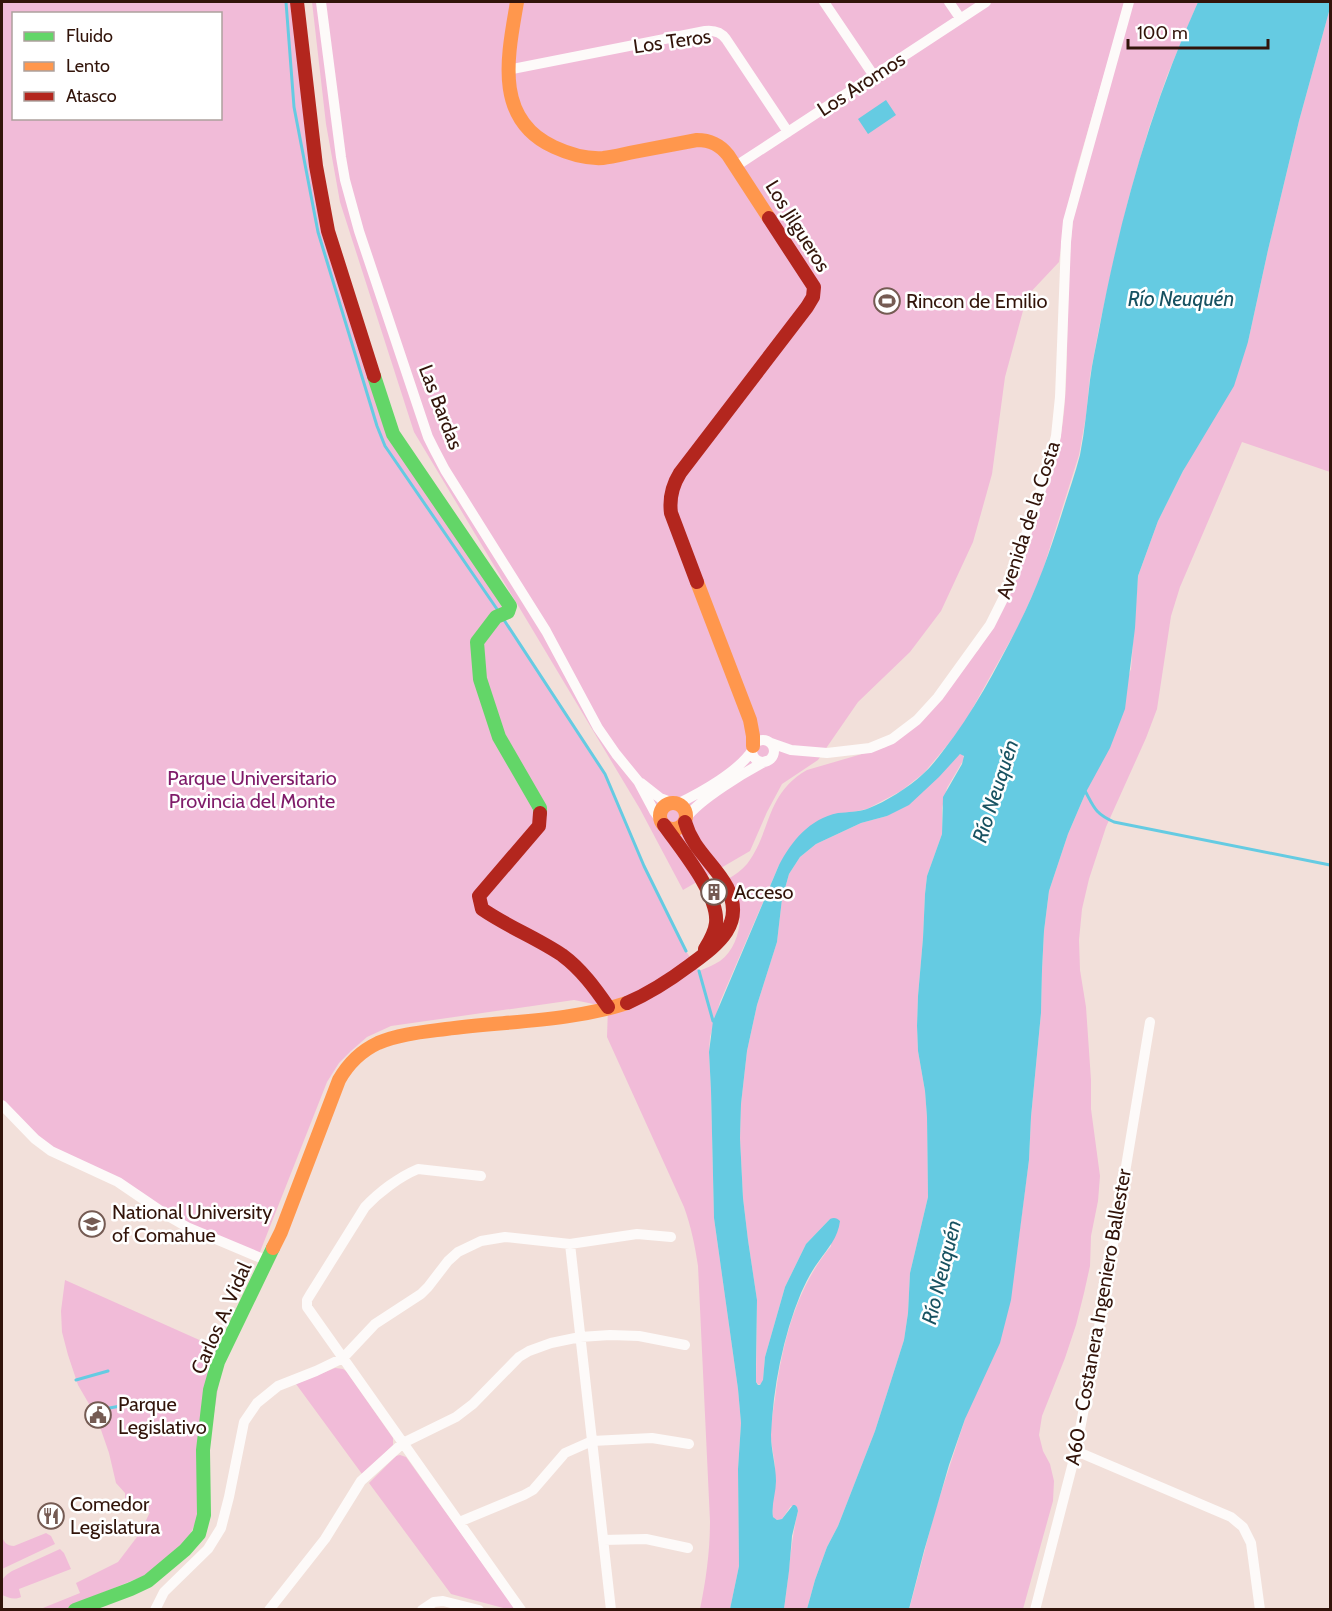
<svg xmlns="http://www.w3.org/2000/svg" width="1332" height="1611" font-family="Cabin,sans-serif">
	<rect width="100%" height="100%" fill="#f2e0da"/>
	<path fill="#f1bbd8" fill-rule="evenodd" d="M2 2H297L316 166 393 434 507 601 501 616 605 774 644 866 686 951 699 971C706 968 714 965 720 961 735 950 742 928 739 910 737 900 732 889 728 879 735 875 742 870 747 864 772 831 765 794 807 770L886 747 979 649 1055 462C1065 426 1066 390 1067 353 1068 308 1068 264 1073 220L1132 2H1198L1167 76 1149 128 1129 197 1114 259 1099 328 1090 376 1086 416 1079 455 1041 576 1019 625 966 720 954 737 924 773 901 791 867 809 853 812 837 814 779 865 720 1002 710 1037 709 1052 711 1091 714 1218 738 1389 741 1423 738 1469 739 1566 730 1609H700C706 1580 710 1551 710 1521L698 1266C695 1246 691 1226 684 1207L607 1037 608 1007 574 1000 391 1026 367 1037 351 1051 339 1063 327 1082 258 1257 187 1226 62 1156 2 1105ZM14 14H220V118H14Z
		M312 2H1125L1075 175 1065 220 1059 262 1027 296 1005 377 992 474 973 542 941 611 910 652 858 702 818 760 782 784 767 812 750 851 683 890 640 809 414 432 340 202 326 124Z
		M1330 8V472L1242 442 1180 587 1171 616 1157 709 1146 738 1106 827 1089 879 1082 909 1079 940 1080 970 1086 1007 1091 1080V1109L1100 1176 1098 1201 1091 1236 1090 1266 1084 1293 1076 1325 1065 1358 1042 1416 1039 1435 1043 1451 1050 1464 1054 1481 1053 1501 1023 1609 909 1610 935 1511 965 1419 1017 1251 1029 1160 1031 1117 1041 1013 1042 970 1044 931 1049 891 1068 834 1086 792 1131 669 1138 576 1158 521 1248 342 1268 250 1299 121Z
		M960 754H963L964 759 947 788 942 808V834L927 876 925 894 923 938 918 996 917 1026 918 1051 925 1091 927 1117 928 1197 910 1273 908 1313 904 1340 875 1431 838 1526 827 1547 815 1580 807 1609H784C789 1577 790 1544 798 1511L791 1506 782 1519 777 1520 773 1517C770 1501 776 1483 775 1467 774 1457 772 1448 771 1439 770 1426 773 1412 775 1398 782 1344 796 1288 831 1246L830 1219 806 1244 785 1287 765 1357 763 1382 759 1385 756 1382 757 1300 748 1240 743 1198 740 1138 741 1104 747 1051 757 1005 777 942 782 899 789 874 800 857 816 844 861 823 887 816Z
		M65 1280 224 1351 197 1519 190 1535 184 1543 146 1575 72 1605 66 1609 38 1610 80 1593 76 1583 118 1562 140 1533 150 1512 133 1511 125 1506V1493L116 1483 109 1453 100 1427 96 1416 78 1385 68 1355 62 1332 61 1311Z
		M335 1368 343 1369 346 1371 393 1438V1445L391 1447 362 1474 296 1384Z
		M400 1455 406 1457 514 1607 513 1609H507L451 1594 369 1483 396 1456Z
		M46 1533 51 1536 55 1544 2 1569V1535C3 1542 7 1546 14 1546Z
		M60 1549 64 1553 71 1569 19 1589 21 1597C14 1600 9 1598 2 1595 1 1581 0 1579 12 1571Z"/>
	<path fill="#65cbe2" d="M1198 2H1330V8L1299 121 1268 250 1248 342 1234 386 1183 471 1158 521 1138 576 1135 628 1125 709 1110 748 1086 792 1068 834 1049 891 1044 931 1042 970 1041 1013 1031 1117 1029 1160 1011 1300 1000 1343 965 1419 949 1465 924 1551 909 1609H807L815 1580 827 1547 838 1526 875 1431 904 1340 908 1313 910 1273 928 1197 927 1117 925 1091 918 1051 917 1026 918 996 923 938 925 894 927 876 942 834 943 797 962 764 964 756 960 754 939 777 909 805 887 816 861 823 816 844 800 857 789 874 782 899 777 942 757 1005 747 1051 741 1104 740 1138 743 1198 748 1240 757 1300 756 1364V1382L758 1385H760L763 1380 765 1357 785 1287 806 1244 830 1219C834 1217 837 1218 840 1221 838 1238 828 1248 819 1261 812 1270 806 1282 801 1293 783 1336 773 1388 771 1435 771 1450 776 1466 776 1481 776 1493 771 1505 773 1517L777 1520 782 1519 793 1505H795L797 1507 798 1511 792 1536 789 1571 784 1609H730L739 1566 738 1469 741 1423 738 1389 714 1218 711 1091 709 1052 713 1021 779 865C792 841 809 819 838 813 848 812 858 812 867 809 887 801 908 788 923 774 930 768 937 759 943 751 973 713 996 669 1018 626 1037 589 1050 551 1062 513 1068 494 1075 474 1080 455 1085 430 1087 405 1090 380 1092 363 1096 346 1099 330 1120 217 1151 106 1198 2Z
		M886 100 896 115 868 134 858 119Z"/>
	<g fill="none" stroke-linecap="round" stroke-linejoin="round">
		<path stroke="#65cbe2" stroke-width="3" d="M286 2 294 107 318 232 377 426 385 446 499 612
			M504 620 605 774 644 866 686 951
			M1084 789C1094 807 1094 813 1114 822L1330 865
			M699 971 713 1021
			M76 1380 108 1371
			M93 1411 126 1405"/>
		<path stroke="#fdfaf9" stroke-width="10" d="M321 2 341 157 345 180 359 231 428 437 434 449 445 470 546 631 598 728 616 754 638 781 654 811 662 822
			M824 2 874 76
			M949 2 960 18
			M507 70 705 31C714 30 721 32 726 39L788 132
			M736 166 986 2
			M752 751a11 11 0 1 1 22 0a11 11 0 1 1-22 0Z
			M771 743 791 750 827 753 870 748 892 739 917 720 938 697 990 625 1004 597 1015 568 1048 468 1056 436 1060 397 1066 242 1068 221 1129 2
			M641 783 660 798 673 803
			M677 804C700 793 740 771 753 749
			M686 818C700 799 745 772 766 761
			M2 1105 35 1139 51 1151 118 1182 168 1216 187 1227 268 1261
			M481 1176 418 1169C399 1177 379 1192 365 1207L310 1295 307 1300V1307L521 1610
			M570 1244 611 1610
			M1076 1451 1231 1517 1243 1527 1251 1543 1260 1610
			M459 1522 524 1495 533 1490 565 1453 592 1441 652 1438 689 1444
			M603 1540 646 1539 688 1548
			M155 1610 164 1592 208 1549 221 1528 229 1497 244 1422 257 1403 278 1386 316 1371 343 1358 375 1324 421 1294 428 1287 448 1261 458 1252 481 1241 505 1237 570 1244 637 1234 671 1237
			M269 1610 325 1539 361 1481 403 1443 456 1417 473 1404 519 1357 529 1351 551 1343 580 1337 610 1335 639 1336 685 1345
			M422 1610 434 1602 443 1601 479 1610
			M1035 1610 1076 1451 1102 1311 1150 1022"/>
		<path stroke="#63d668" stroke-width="14" d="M374 376 393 434 510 606 508 612 496 617 477 642 480 679 499 737 540 808V813
			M75 1610 131 1589 148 1581 185 1550 199 1534 204 1515 203 1450 210 1390 218 1362 273 1248"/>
		<path stroke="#ff974d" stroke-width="14" d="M517 2C508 55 493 119 554 147 569 154 586 159 603 158 613 157 624 154 634 152 655 148 676 144 697 140 711 140 720 145 728 155L769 218
			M697 582 750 720 753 736V746
			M660 816a13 13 0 1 1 26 0a13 13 0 1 1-26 0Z
			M273 1248 281 1232 339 1080C348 1064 361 1051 378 1043 399 1034 423 1032 446 1029 506 1021 569 1022 627 1003"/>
		<path stroke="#b3261e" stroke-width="14" d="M297 2 316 166 328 231 374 376
			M697 582 671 513C669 498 672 486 680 473L807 307 813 297 814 287 769 218
			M540 813 539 826 479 896 482 909C508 927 537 938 562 955 581 969 595 988 608 1007
			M664 825C680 848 719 894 716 923 715 933 710 941 705 949
			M627 1003C650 993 670 980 690 965 717 945 746 925 727 887 714 863 693 850 685 822"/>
	</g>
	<defs>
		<g id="stadium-ring" transform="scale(1.35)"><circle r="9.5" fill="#fff" stroke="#755b53" stroke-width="1.5"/><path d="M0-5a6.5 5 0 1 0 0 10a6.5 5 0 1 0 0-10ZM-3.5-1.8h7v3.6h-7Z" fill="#755b53"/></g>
		<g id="building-ring" transform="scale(1.35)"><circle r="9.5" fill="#fff" stroke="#755b53" stroke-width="1.5"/><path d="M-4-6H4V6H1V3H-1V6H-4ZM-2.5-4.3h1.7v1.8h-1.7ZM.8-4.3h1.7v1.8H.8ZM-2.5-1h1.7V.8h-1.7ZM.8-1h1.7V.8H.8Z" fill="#755b53"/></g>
		<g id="university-ring" transform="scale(1.35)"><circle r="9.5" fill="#fff" stroke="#755b53" stroke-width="1.5"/><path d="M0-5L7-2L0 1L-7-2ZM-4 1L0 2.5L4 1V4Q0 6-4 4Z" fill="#755b53"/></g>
		<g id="civic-ring" transform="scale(1.35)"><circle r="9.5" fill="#fff" stroke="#755b53" stroke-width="1.5"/><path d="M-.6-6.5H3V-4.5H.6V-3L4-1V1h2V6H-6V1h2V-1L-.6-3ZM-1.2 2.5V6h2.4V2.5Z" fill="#755b53"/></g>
		<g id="restaurant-ring" transform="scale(1.35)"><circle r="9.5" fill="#fff" stroke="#755b53" stroke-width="1.5"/><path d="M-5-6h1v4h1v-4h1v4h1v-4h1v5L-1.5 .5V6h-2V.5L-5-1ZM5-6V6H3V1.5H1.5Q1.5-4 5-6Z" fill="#755b53"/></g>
	</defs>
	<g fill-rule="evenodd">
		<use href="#stadium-ring" x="887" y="301"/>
		<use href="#building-ring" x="714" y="892"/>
		<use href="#university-ring" x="92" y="1224"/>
		<use href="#civic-ring" x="98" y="1415"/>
		<use href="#restaurant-ring" x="51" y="1516"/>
	</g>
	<g text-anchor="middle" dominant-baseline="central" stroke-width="5" stroke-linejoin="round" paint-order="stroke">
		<g font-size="20" fill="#32140a" stroke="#fff">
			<text transform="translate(672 41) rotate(-8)">Los Teros</text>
			<text transform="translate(861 84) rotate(-33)">Los Aromos</text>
			<text transform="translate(798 226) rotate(58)">Los Jilgueros</text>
			<text transform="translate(441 407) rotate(69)">Las Bardas</text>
			<text transform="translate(1028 520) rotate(-72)">Avenida de la Costa</text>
			<text transform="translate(1098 1317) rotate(-80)">A60 - Costanera Ingeniero Ballester</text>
			<text transform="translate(221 1318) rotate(-66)">Carlos A. Vidal</text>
		</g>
		<g font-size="20" fill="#32140a" stroke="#fff" text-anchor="start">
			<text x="906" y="301">Rincon de Emilio</text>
			<text x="734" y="892">Acceso</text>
			<text x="112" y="1212">National University<tspan x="112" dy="23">of Comahue</tspan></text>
			<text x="118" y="1404">Parque<tspan x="118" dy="23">Legislativo</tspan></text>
			<text x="70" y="1504">Comedor<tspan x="70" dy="23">Legislatura</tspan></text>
		</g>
		<g font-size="20" fill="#7f1b69" stroke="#fff">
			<text x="252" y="778">Parque Universitario<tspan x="252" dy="23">Provincia del Monte</tspan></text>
		</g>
		<g font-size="21" font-style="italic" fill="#175261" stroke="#fff">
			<text x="1181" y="298">Río Neuquén</text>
			<text transform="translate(995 791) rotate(-72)">Río Neuquén</text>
			<text transform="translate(941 1272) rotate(-76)">Río Neuquén</text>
		</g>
	</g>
	<rect width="1332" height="1611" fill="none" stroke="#32140a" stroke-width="6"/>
	<rect x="12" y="12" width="210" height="108" fill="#ffffff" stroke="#ada19d" stroke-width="1.5"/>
	<rect x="24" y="32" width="30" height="9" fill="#63d668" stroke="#ada19d" stroke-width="1.5"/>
	<text x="66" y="42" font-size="18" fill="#32140a">Fluido</text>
	<rect x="24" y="62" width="30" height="9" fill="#ff974d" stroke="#ada19d" stroke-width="1.5"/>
	<text x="66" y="72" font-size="18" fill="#32140a">Lento</text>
	<rect x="24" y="92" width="30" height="9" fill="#b3261e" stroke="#ada19d" stroke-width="1.5"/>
	<text x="66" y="102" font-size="18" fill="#32140a">Atasco</text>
	<path d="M1128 39v9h140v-9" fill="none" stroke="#32140a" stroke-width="3"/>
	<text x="1137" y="39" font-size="18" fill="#32140a" stroke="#ffffff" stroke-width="4.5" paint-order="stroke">100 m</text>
</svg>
